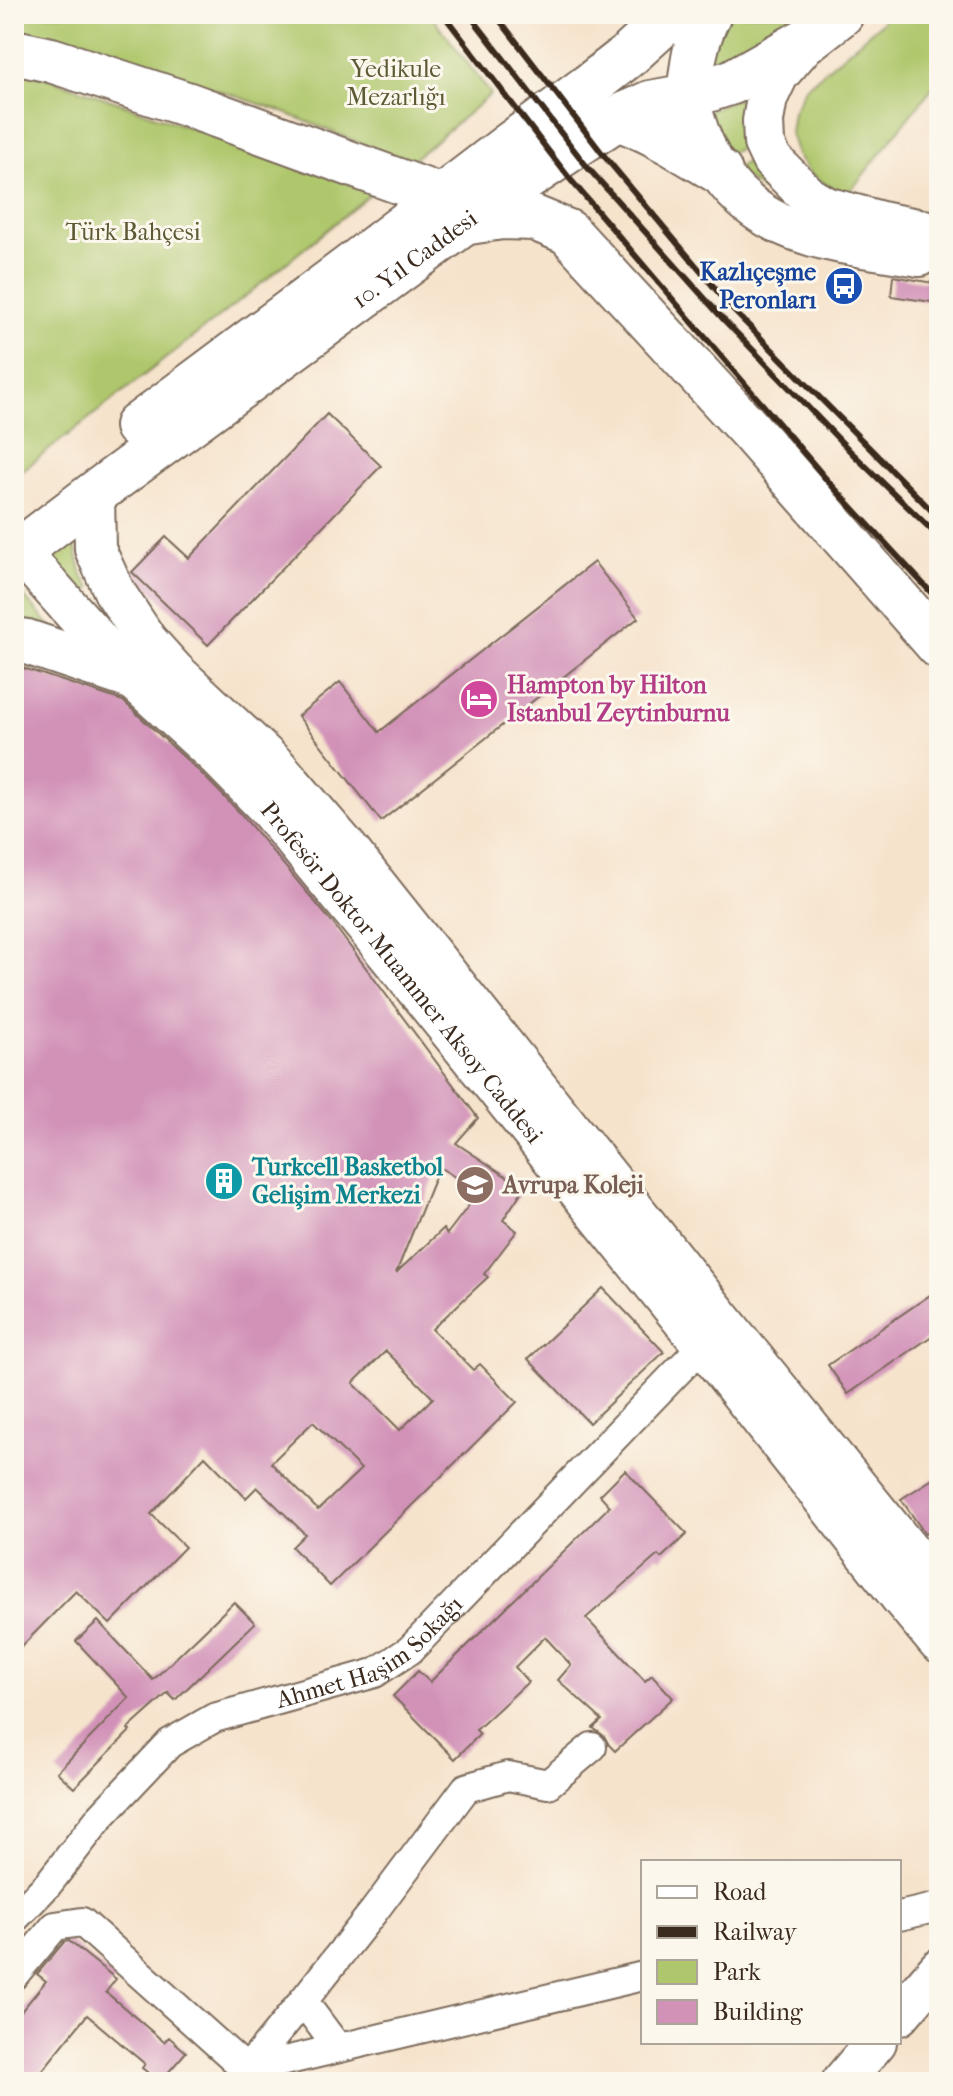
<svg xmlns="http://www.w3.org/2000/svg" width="953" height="2096" font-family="'IM FELL French Canon',serif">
	<rect width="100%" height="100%" fill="#fbf7ec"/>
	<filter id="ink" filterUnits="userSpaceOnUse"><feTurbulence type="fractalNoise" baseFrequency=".0125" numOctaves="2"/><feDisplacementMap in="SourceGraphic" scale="16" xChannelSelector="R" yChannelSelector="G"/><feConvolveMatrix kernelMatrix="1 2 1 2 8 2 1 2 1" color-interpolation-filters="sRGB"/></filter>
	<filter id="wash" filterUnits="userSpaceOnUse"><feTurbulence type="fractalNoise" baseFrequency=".006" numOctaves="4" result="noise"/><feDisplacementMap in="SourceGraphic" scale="32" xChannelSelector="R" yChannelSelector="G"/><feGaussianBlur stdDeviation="1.8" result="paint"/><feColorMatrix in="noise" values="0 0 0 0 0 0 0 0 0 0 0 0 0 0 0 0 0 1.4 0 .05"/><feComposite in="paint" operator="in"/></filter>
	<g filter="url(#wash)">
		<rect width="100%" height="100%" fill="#f6e3cc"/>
		<path fill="#afc76c" stroke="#757845" stroke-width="2" d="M14 14H430L491 94 409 163 278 110 90 48 14 32Z
			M726 14H819L718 73 701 58Z
			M888 14H939V79L848 194 827 185 810 173 797 155 790 133 793 112 805 88 881 23Z
			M14 66 373 192 257 287 14 477Z
			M734 99 749 103 748 144 723 157 703 113Z
			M752 158 794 213 734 170Z
			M72 533 82 576 91 588 80 598 42 556Z
			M14 585 50 626 14 618Z"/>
		<g id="blocks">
			<path fill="#d292b8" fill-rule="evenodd" d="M893 276 939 284V303L891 296Z
				M327 414 381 466 208 645 132 572 166 537 189 558Z
				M594 562 638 618 381 821 298 716 340 682 379 732Z
				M14 665 123 701 202 774 241 814 331 921 478 1118 456 1143 524 1188 503 1220 517 1231 484 1274 488 1277 432 1329 473 1370 480 1364 517 1402 330 1586 292 1547 305 1534 257 1487 246 1498 205 1456 151 1514 185 1547 110 1624 76 1591 14 1654ZM439 1167 479 1192 447 1234 443 1229 396 1273ZM386 1351 433 1398 400 1430 353 1383ZM313 1422 361 1469 318 1510 271 1463Z
				M603 1288 664 1352 589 1423 528 1359Z
				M939 1289V1331L848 1394 828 1365Z
				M625 1470 687 1534 661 1558 658 1555 586 1618 645 1681 652 1675 673 1698 615 1751 609 1745 604 1736 593 1728 602 1720 558 1680 571 1665 545 1637 515 1667 528 1682 476 1730 480 1734 455 1759 393 1696 418 1671 430 1682 610 1506 600 1495Z
				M939 1475V1525L925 1534 901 1499Z
				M234 1602 255 1623 175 1700 168 1693 128 1729 130 1731 74 1788 57 1772 129 1698 76 1641 98 1621 153 1680Z
				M69 1941 116 1979 106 1992 164 2042 169 2037 186 2052 160 2082 142 2068 145 2064 87 2015 33 2082H14V2020L46 1981 37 1974 64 1942Z"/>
		</g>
	</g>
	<g filter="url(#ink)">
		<use href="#blocks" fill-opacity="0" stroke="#7c6b5b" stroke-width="2"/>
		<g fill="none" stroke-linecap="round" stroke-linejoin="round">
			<g stroke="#7c6b5b" stroke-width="32">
				<g id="street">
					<path d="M899 1916 939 1907"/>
					<path id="s1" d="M14 1919 48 1884 101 1816 170 1743 214 1718 375 1673 410 1650 703 1345"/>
					<path d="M14 1975 55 1926 82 1922 247 2070 643 1976"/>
					<path d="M338 2048 303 2001 374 1911 466 1788 508 1776 548 1784 592 1747"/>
					<path d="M244 2073 303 2001"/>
				</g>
			</g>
			<g stroke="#7c6b5b" stroke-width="44">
				<g id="secondary">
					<path d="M808 40 778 75 767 98 763 121 764 143 772 160 809 197 826 207 885 223 939 233"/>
					<path d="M689 96C698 147 725 194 771 219 813 243 872 248 919 256"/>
					<path d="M94 494 95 549 114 591 147 641 174 671 277 767 346 847 710 1305 939 1588"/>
					<path id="s2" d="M19 551 131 677 218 757 267 807 371 933 703 1345 903 1600 939 1643"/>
					<path d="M899 2015 939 1969"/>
					<path d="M842 2082 876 2042"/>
				</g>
			</g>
			<g stroke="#7c6b5b" stroke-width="48">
				<g id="primary">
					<path d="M14 52 51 60 189 105 442 197"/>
					<path d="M689 96C692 67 695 40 709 14"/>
					<path d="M617 118C655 131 686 152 720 172"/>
					<path d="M469 222 502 217 534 218 568 232 748 428 939 646"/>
					<path d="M137 426 354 264 508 146 589 86 630 54 674 14"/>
					<path id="s3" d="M14 555 94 494 509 190 617 118 650 103 689 96 732 82 810 38 841 14"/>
					<path d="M14 640 27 642 131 677"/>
				</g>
			</g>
			<use href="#street" stroke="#fff" stroke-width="28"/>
			<use href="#secondary" stroke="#fff" stroke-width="40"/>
			<use href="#primary" stroke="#fff" stroke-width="44"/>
			<path stroke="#3b2a1e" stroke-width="6" d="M443 14 570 179 827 480 939 601
				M469 14 588 168 725 321 852 453 939 537
				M495 14 605 157 734 311 939 518"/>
		</g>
	</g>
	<defs>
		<g id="bus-disc" transform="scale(2)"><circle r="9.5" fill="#1a4fb4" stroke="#fbf7ec"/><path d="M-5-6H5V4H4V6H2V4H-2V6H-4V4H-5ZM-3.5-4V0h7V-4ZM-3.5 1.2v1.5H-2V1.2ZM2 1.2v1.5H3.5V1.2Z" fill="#fff"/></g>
		<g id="hotel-disc" transform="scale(2)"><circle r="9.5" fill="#d1479c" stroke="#fbf7ec"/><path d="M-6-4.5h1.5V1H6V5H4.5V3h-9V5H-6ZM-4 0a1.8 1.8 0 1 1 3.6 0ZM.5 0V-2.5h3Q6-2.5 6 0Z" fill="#fff"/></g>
		<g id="building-disc" transform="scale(2)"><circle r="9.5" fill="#0f9aa8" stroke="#fbf7ec"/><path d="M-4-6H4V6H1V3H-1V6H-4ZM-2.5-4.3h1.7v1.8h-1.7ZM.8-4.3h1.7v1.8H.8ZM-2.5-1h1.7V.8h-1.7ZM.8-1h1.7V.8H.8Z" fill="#fff"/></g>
		<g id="school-disc" transform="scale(2)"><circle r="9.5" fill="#8d6e63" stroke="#fbf7ec"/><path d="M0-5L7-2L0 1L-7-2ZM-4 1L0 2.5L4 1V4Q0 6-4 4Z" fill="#fff"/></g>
	</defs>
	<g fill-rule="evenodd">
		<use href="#bus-disc" x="844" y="286"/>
		<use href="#hotel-disc" x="479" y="699"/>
		<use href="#building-disc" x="224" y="1181"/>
		<use href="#school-disc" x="475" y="1185"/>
	</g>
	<g text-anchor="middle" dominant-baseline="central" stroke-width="6" stroke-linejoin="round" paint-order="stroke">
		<g font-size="24" fill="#5e5935" stroke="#fbf7ec">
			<text x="396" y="69">Yedikule<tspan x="396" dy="28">Mezarlığı</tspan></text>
			<text x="133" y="232">Türk Bahçesi</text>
		</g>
		<g font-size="24" fill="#3b2a1e" stroke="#fbf7ec">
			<text stroke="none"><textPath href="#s3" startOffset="498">10. Yıl Caddesi</textPath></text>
			<text stroke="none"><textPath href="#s2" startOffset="570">Profesör Doktor Muammer Aksoy Caddesi</textPath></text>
			<text stroke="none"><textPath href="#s1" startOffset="458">Ahmet Haşim Sokağı</textPath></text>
		</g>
		<g font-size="24" font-weight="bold" fill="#164399" stroke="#fbf7ec" text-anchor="end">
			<text x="816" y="272">Kazlıçeşme<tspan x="816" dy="28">Peronları</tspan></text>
		</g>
		<g font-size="24" font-weight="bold" fill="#b23c85" stroke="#fbf7ec" text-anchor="start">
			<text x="507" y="685">Hampton by Hilton<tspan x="507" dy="28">Istanbul Zeytinburnu</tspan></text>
		</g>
		<g font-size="24" font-weight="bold" fill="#0d838f" stroke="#fbf7ec" text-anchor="start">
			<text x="252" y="1167">Turkcell Basketbol<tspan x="252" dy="28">Gelişim Merkezi</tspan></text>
		</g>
		<g font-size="24" font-weight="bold" fill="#785e54" stroke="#fbf7ec" text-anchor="start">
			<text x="503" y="1185">Avrupa Koleji</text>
		</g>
	</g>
	<rect width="953" height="2096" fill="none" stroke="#fbf7ec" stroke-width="48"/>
	<rect x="641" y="1860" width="260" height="184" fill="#fbf7ec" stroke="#aea59a" stroke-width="2"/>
	<rect x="657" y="1886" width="40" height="12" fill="#ffffff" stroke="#aea59a" stroke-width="2"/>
	<text x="713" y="1900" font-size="24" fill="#3b2a1e">Road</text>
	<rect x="657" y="1926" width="40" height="12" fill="#3b2a1e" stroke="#aea59a" stroke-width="2"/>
	<text x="713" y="1940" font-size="24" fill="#3b2a1e">Railway</text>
	<rect x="657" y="1960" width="40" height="24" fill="#afc76c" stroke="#aea59a" stroke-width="2"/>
	<text x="713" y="1980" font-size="24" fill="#3b2a1e">Park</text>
	<rect x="657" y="2000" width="40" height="24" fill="#d292b8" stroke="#aea59a" stroke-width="2"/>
	<text x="713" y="2020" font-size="24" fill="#3b2a1e">Building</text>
</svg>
